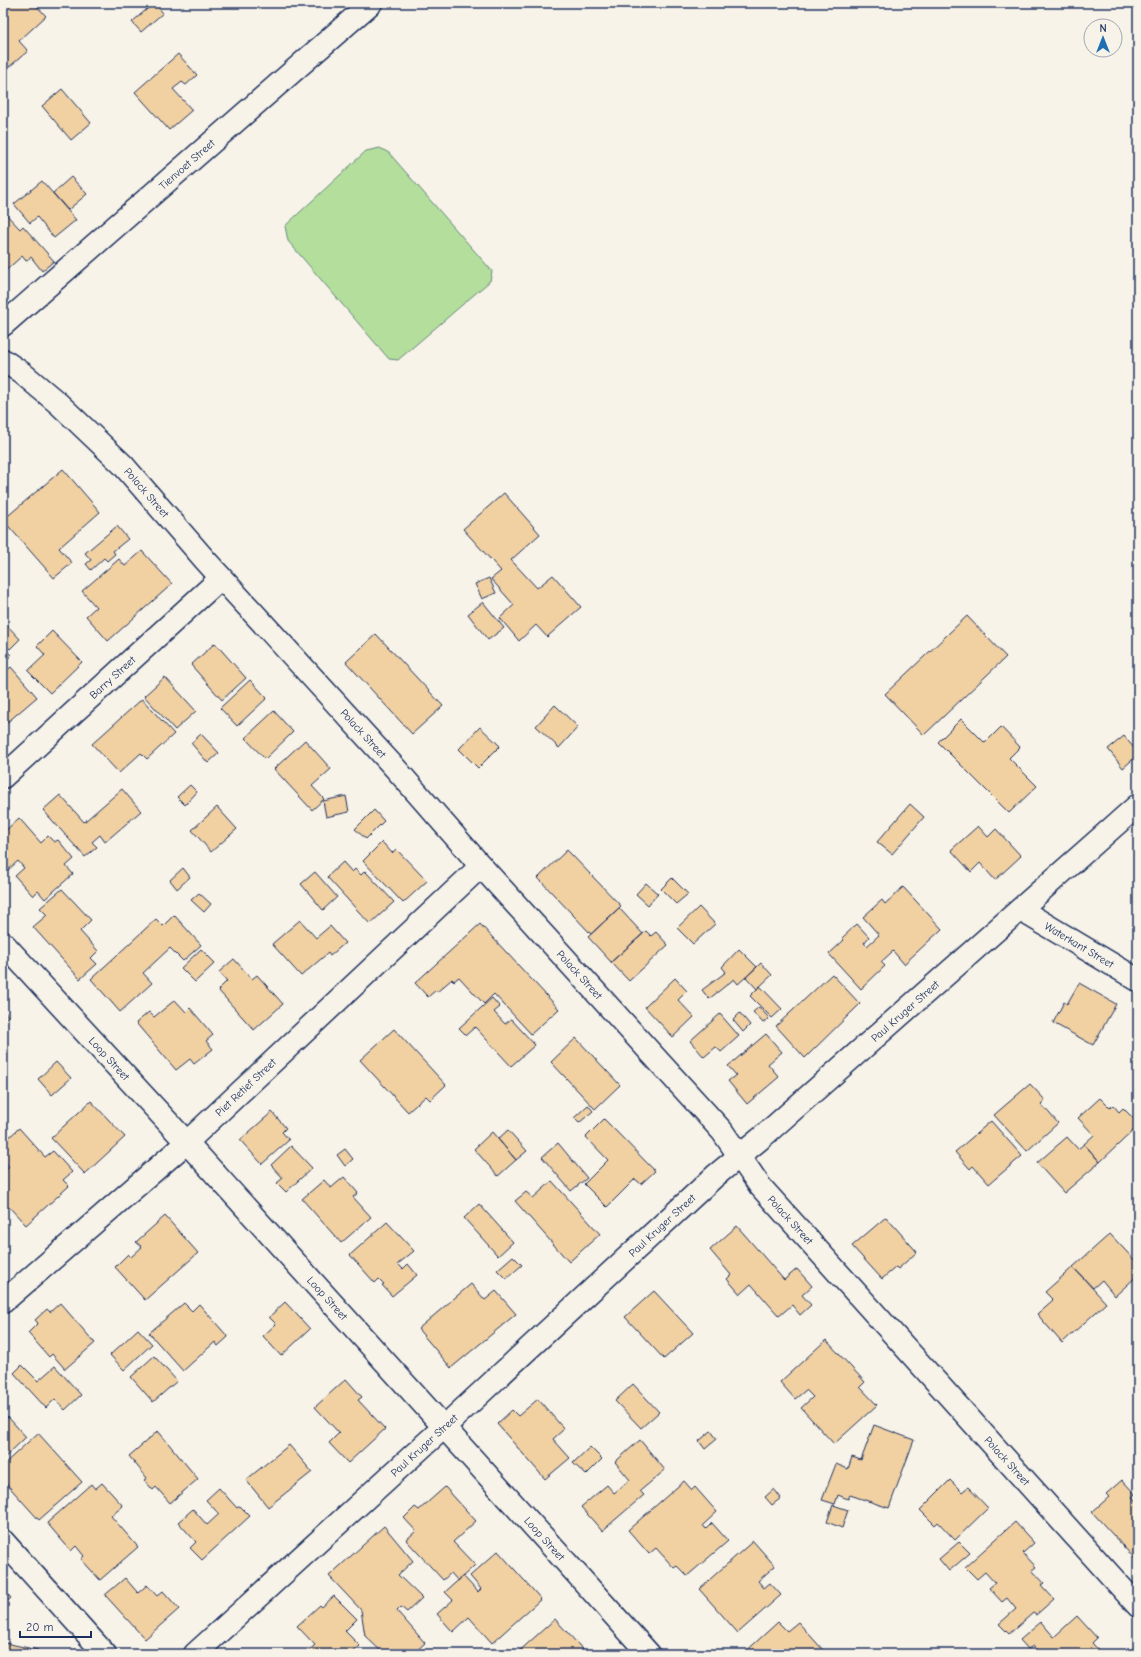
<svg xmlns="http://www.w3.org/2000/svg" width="1141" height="1657" font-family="'Comic Neue',sans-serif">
	<rect width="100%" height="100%" fill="#f7f3e8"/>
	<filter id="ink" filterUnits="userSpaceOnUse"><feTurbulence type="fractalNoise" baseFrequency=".025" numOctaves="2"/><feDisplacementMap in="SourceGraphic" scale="8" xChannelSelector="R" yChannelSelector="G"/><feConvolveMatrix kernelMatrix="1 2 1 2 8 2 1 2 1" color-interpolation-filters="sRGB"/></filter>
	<g filter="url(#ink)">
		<path fill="#b3de9c" stroke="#67867d" d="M380 148 389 153 492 271 490 281 398 360 389 359 288 241 285 226 366 151Z"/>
		<path fill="#f1d0a2" stroke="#1b2f5e" d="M3 3H34L46 16 19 41 28 51 9 67 3 60Z
			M154 3 163 13 141 32 132 22Z
			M178 54 197 75 186 85 182 82 173 89 192 110 169 130 135 92Z
			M62 89 91 123 71 140 42 106Z
			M71 177 87 194 68 210 53 193Z
			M42 181 76 220 54 238 37 217 30 223 14 204Z
			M3 211 20 229 23 226 54 261 42 271 31 257 26 261 22 256 3 273Z
			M63 469 100 512 59 548 72 563 54 578 3 520Z
			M504 493 540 534 511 560 537 588 553 575 581 607 547 637 536 625 519 641 500 618 514 605 491 579 501 571 463 529Z
			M117 526 128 539 113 551 115 554 107 561 104 558 91 570 86 564 91 560 85 553Z
			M142 551 172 584 108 641 86 616 96 607 82 591 119 559 125 566Z
			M489 578 496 593 482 599 475 584Z
			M483 602 504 628 488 640 468 614Z
			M967 616 1006 657 924 735 885 694Z
			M3 621 20 639 10 649 3 642Z
			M52 631 82 662 50 693 28 671 45 655 37 646Z
			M376 634 443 706 412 734 346 662Z
			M215 643 246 678 222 700 191 665Z
			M3 647 11 655 5 662 3 660Z
			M11 667 37 697 3 726V671L4 673Z
			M165 677 196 711 175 730 144 696Z
			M250 680 267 698 237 726 220 708Z
			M142 699 174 734 147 759 141 753 119 773 92 744Z
			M555 705 578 727 559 748 536 726Z
			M274 711 293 732 265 759 245 738Z
			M961 719 985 743 1001 727 1020 747 1009 758 1037 786 1009 813 938 742Z
			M480 727 500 746 478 768 459 749Z
			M201 734 219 753 208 763 191 743Z
			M1124 736 1138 753V755L1123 768 1108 749Z
			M305 740 331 769 312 786 324 799 312 810 274 769Z
			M190 785 197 792 185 805 177 797Z
			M122 789 141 811 105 842 100 835 92 842 97 847 85 857 43 810 60 795 84 822Z
			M346 796 349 812 326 817 323 801Z
			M910 804 924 817 892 854 877 842Z
			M217 807 237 829 211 852 192 830Z
			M374 810 384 821 366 839 355 829Z
			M19 818 41 843 48 836 54 842 58 840 74 859 66 866 73 874 45 899 38 891 33 896 15 876 24 868 18 861 7 871 3 867V833Z
			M978 826 988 837 996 829 1021 856 995 880 980 863 971 872 951 850Z
			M382 842 392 853 396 849 427 881 403 903 363 861Z
			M567 850 621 906 591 934 538 878Z
			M343 862 352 872 355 869 361 875 365 871 394 902 370 924 327 877Z
			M183 868 190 877 177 889 170 880Z
			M315 872 337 897 323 910 301 884Z
			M672 878 688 894 676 904 661 889Z
			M646 883 658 894 648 905 636 894Z
			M903 887 942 929 904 964 893 951 881 962 885 966 861 989 829 954 844 940 842 938 857 924 869 937 864 943 867 946 879 935 863 917 882 900 885 904Z
			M62 889 91 920 80 931 98 951 91 958 97 964 80 979 33 927 47 915 40 908Z
			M199 893 211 904 204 912 191 900Z
			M699 907 715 924 693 944 677 928Z
			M619 908 643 934 611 962 588 937Z
			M174 915 201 945 183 961 170 948 143 973 152 983 120 1012 91 979 156 919 163 926Z
			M300 920 316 938 330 926 345 943 330 956 328 953 301 976 272 944Z
			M480 924 559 1009 531 1034 494 994 484 1004 459 977 454 981 452 979 437 992 436 990 428 997 415 983Z
			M646 931 651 936 656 932 668 945 629 981 611 962Z
			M201 949 215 963 195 982 181 968Z
			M739 949 757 967 738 984 734 979 709 999 702 990 726 972 722 967Z
			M234 959 252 979 257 975 283 1004 254 1030 218 990 227 981 219 972Z
			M761 963 772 975 757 989 746 977Z
			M832 974 860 1004 805 1058 776 1026Z
			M675 978 687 991 678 1000 694 1017 673 1037 645 1007Z
			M1079 983 1116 1004 1093 1045 1053 1023 1064 1002 1067 1004Z
			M760 986 782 1009 772 1018 750 996Z
			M492 998 500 1007 494 1012 505 1024 511 1019 535 1045 511 1066 475 1027 466 1035 459 1028Z
			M175 1000 186 1012 190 1008 213 1035 206 1041 213 1049 194 1064 190 1059 176 1070 136 1023 149 1012 154 1017Z
			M759 1007 769 1018 763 1023 753 1012Z
			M3 1010 8 1016 3 1021Z
			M740 1013 750 1025 743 1032 733 1020Z
			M720 1014 739 1036 721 1052 716 1047 704 1057 690 1041Z
			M394 1029 446 1085 430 1100 426 1096 408 1112 360 1060Z
			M766 1034 782 1052 768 1064 779 1077 747 1104 728 1081 736 1075 728 1066Z
			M576 1038 620 1085 595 1109 551 1062Z
			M56 1062 71 1078 52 1095 38 1079Z
			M1030 1084 1045 1100 1041 1104 1058 1123 1027 1151 994 1115Z
			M1100 1098 1110 1108 1113 1105 1119 1112 1123 1108 1138 1123V1126L1100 1162 1084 1144 1094 1135 1078 1118Z
			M91 1101 125 1137 85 1174 51 1138Z
			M588 1105 593 1111 579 1123 574 1118Z
			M272 1112 286 1128 282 1132 289 1140 262 1164 240 1140Z
			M604 1119 655 1171 641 1184 635 1179 607 1207 584 1184 608 1160 586 1137Z
			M991 1121 1022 1156 989 1184 973 1166 970 1169 955 1152Z
			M19 1128 45 1157 53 1151 72 1172 63 1180 69 1186 26 1225 9 1207 3 1213V1173L9 1167 3 1160V1143Z
			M508 1130 527 1151 516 1160 498 1139Z
			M492 1132 516 1160 498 1176 474 1149Z
			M1067 1137 1078 1149 1084 1144 1100 1162 1064 1193 1037 1163Z
			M558 1143 587 1178 571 1191 542 1157Z
			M291 1146 312 1168 286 1192 277 1183 283 1178 271 1165Z
			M345 1149 353 1159 345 1166 337 1155Z
			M344 1177 358 1193 353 1197 371 1217 341 1243 302 1199 324 1180 331 1188Z
			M552 1181 600 1234 569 1262 515 1201 526 1192 533 1198Z
			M479 1204 513 1242 498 1256 464 1218Z
			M165 1216 198 1253 145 1300 115 1267 128 1254 131 1257 142 1247 136 1242Z
			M886 1217 917 1252 898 1269 896 1267 882 1279 852 1246Z
			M387 1222 414 1251 398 1264 403 1269 408 1264 417 1275 392 1296 382 1285 384 1284 379 1279 375 1283 350 1255Z
			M737 1226 784 1280 797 1269 812 1286 802 1295 811 1305 800 1315 792 1305 779 1316 751 1284 740 1294 727 1279 731 1275 710 1250Z
			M1110 1234 1138 1264V1275L1115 1296 1102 1280 1093 1288 1073 1267Z
			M513 1256 522 1265 506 1279 497 1270Z
			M1073 1267 1106 1303 1062 1343 1037 1314 1053 1300 1045 1292Z
			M471 1284 485 1300 496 1291 516 1314 451 1368 418 1329Z
			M654 1291 693 1333 664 1359 625 1317Z
			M285 1302 310 1329 281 1356 263 1336 276 1324 269 1317Z
			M60 1303 95 1343 65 1369 52 1354 49 1357 28 1333 38 1323 35 1320 47 1309 50 1312Z
			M184 1303 192 1311 199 1304 228 1337 218 1346 215 1342 183 1371 149 1333Z
			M138 1329 152 1344 124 1370 110 1355Z
			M826 1340 865 1382 860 1387 877 1405 834 1444 801 1408 813 1397 806 1390 795 1399 780 1382Z
			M154 1356 177 1381 153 1402 131 1377Z
			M22 1365 38 1381 55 1366 81 1395 65 1410 55 1399 46 1408 14 1373Z
			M346 1379 362 1397 358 1400 385 1429 348 1463 329 1443 339 1433 315 1407Z
			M633 1384 659 1412 641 1428 615 1401Z
			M538 1399 564 1429 553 1439 570 1458 545 1479 497 1424 512 1410 518 1416Z
			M8 1417 26 1437 3 1459V1422Z
			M874 1425 914 1440 889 1508 850 1495 848 1499 838 1495 835 1504 822 1500 836 1464 848 1469 852 1457 861 1460Z
			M158 1431 198 1479 170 1503 156 1487 153 1490 144 1480 147 1478 129 1456Z
			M711 1431 717 1439 705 1449 699 1441Z
			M38 1433 82 1482 39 1520 3 1480V1465Z
			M640 1440 665 1470 640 1491 644 1495 602 1531 581 1507 607 1485 614 1493 630 1480 615 1462Z
			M289 1445 312 1472 268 1507 246 1480Z
			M590 1447 602 1459 586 1475 573 1463Z
			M950 1480 962 1492 968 1487 988 1508 955 1540 938 1522 935 1525 920 1510Z
			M1122 1480 1135 1494 1132 1497 1138 1503 1137 1521 1138 1555 1134 1558 1092 1512 1109 1497 1106 1494Z
			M684 1481 692 1490 695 1487 717 1512 703 1525 706 1529 712 1523 728 1541 687 1576 677 1566 674 1568 656 1548 649 1554 628 1530Z
			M102 1483 123 1506 111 1516 138 1547 100 1580 81 1559 84 1556 76 1546 71 1551 47 1523 91 1484 95 1489Z
			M445 1487 476 1521 453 1542 475 1565 458 1581 451 1573 443 1580 406 1540 416 1531 404 1518 415 1507 419 1510Z
			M219 1488 237 1508 240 1506 250 1516 202 1560 190 1548 196 1542 178 1522 193 1509 207 1525 219 1514 206 1500Z
			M774 1489 781 1498 772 1505 765 1497Z
			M833 1505 848 1510 842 1528 827 1522Z
			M1015 1522 1034 1543 1023 1553 1036 1567 1032 1570 1044 1583 1041 1585 1054 1599 1036 1615 1033 1613 1009 1634 999 1624 1016 1609 1007 1598 1002 1602 989 1588 995 1583 985 1572 977 1579 965 1567Z
			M384 1526 413 1561 398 1575 422 1598 407 1612 401 1607 397 1611 425 1643 413 1654H384L365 1636 361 1610 329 1576Z
			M753 1541 775 1566 758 1581 764 1588 770 1583 781 1595 738 1633 699 1589Z
			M959 1542 970 1553 949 1571 939 1559Z
			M498 1551 541 1599 492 1643 469 1617 453 1632 437 1614 453 1600 445 1592 463 1576 478 1592 481 1589 470 1576Z
			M125 1578 138 1593 147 1585 157 1596 163 1591 179 1609 145 1639 105 1595Z
			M3 1589 11 1598 3 1605Z
			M334 1596 357 1619 345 1631 360 1646 351 1654H305L315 1645 297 1626 320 1605 322 1607Z
			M1077 1616 1097 1638 1092 1643 1102 1654H1038L1039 1653 1033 1646 1028 1649 1020 1640 1041 1622 1054 1637Z
			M555 1619 587 1654H516Z
			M778 1622 787 1631 798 1622 824 1651 821 1654H770L768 1652 765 1654H743Z
			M5 1643 38 1650 37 1654H3Z"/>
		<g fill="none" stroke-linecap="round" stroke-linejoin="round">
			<g stroke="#1b2f5e" stroke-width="25">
				<g id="minor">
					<path id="s1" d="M3 325 371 3"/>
					<path id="s2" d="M3 360 22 373 59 404 123 465 206 561 396 769 481 866 722 1131 760 1186 1138 1606"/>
					<path id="s3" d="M3 777 221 578"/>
					<path id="s4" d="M1021 910 1138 980"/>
					<path id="s5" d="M3 943 200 1157 649 1654"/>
					<path id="s6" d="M3 1302 186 1143 481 866"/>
					<path d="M3 1541 105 1654"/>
					<path id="s7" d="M195 1654 444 1427 715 1176 760 1139 1138 805"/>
				</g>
			</g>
			<use href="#minor" stroke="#f7f3e8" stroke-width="22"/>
		</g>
	</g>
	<g text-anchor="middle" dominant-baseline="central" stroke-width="3" stroke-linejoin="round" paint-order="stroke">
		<g font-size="11" fill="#1b2f5e" stroke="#f7f3e8">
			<text stroke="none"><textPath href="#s1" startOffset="244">Tienvoet Street</textPath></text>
			<text stroke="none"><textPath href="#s2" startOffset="196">Polack Street</textPath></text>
			<text stroke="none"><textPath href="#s3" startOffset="148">Barry Street</textPath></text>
			<text stroke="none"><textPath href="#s2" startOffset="520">Polack Street</textPath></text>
			<text stroke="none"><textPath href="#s4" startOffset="68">Waterkant Street</textPath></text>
			<text stroke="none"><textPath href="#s2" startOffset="844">Polack Street</textPath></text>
			<text stroke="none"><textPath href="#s7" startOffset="958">Paul Kruger Street</textPath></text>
			<text stroke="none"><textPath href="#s5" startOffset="157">Loop Street</textPath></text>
			<text stroke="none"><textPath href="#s6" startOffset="324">Piet Retief Street</textPath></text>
			<text stroke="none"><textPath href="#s2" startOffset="1168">Polack Street</textPath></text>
			<text stroke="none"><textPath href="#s7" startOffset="634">Paul Kruger Street</textPath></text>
			<text stroke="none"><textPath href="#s5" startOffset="481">Loop Street</textPath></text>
			<text stroke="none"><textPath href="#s7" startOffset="310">Paul Kruger Street</textPath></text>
			<text stroke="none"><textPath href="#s2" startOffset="1492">Polack Street</textPath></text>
			<text stroke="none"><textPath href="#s5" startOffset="805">Loop Street</textPath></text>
		</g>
	</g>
	<rect width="1141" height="1657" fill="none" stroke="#f7f3e8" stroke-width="16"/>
	<rect x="8" y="8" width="1125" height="1641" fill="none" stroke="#1b2f5e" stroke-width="1.5" filter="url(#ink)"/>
	<g transform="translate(1103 38)"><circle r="19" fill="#f7f3e8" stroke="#9fa5b1"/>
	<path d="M0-3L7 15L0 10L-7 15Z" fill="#1f6fb2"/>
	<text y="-6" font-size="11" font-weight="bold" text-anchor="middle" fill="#1b2f5e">N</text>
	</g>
	<path d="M20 1631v6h71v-6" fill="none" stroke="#1b2f5e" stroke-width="2"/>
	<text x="26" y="1631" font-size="12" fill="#1b2f5e" stroke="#f7f3e8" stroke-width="3" paint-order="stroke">20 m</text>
</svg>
